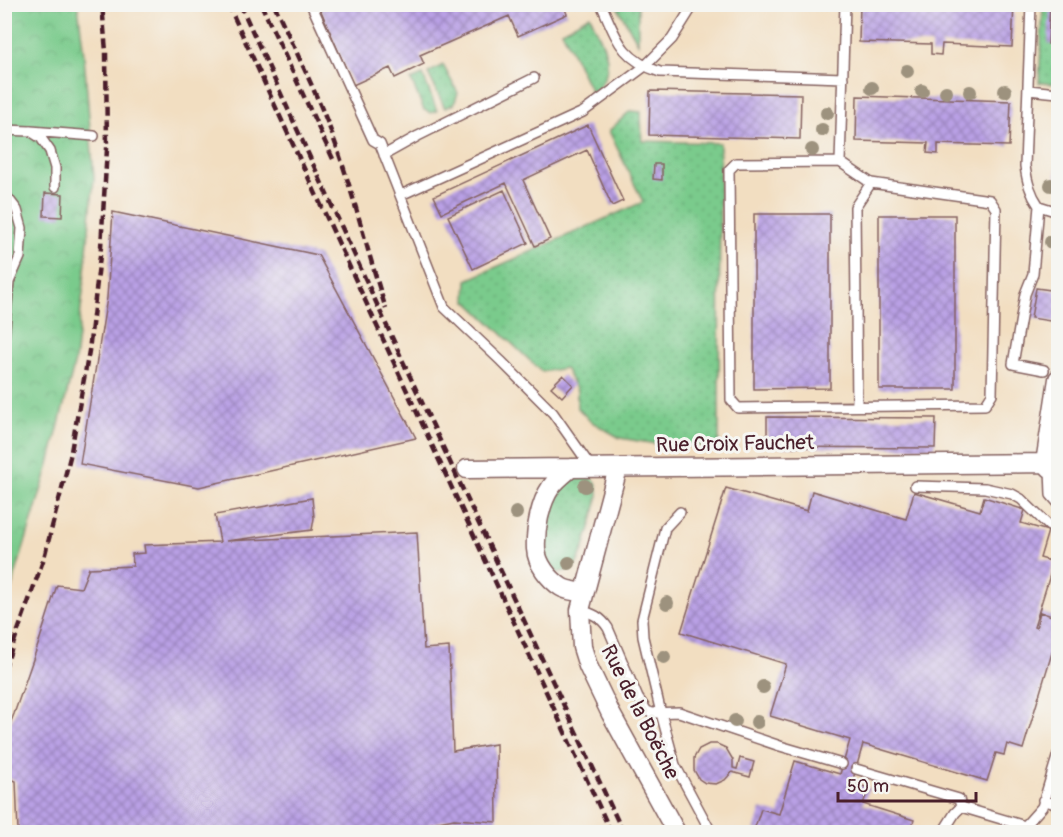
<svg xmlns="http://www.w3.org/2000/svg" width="1063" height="837" font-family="Pangolin,sans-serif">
	<defs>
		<pattern id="grass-dots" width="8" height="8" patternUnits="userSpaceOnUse" patternTransform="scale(1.5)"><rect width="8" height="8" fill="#7acb8c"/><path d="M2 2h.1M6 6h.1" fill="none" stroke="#6bae79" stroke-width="1.8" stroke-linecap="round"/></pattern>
		<pattern id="park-crowns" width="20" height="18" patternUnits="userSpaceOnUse" patternTransform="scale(1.5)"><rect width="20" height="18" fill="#7acb8c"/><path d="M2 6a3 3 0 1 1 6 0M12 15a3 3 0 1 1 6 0" fill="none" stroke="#6bae79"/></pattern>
		<pattern id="building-cross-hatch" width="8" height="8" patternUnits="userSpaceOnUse" patternTransform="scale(1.5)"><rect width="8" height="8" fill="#b9a0e5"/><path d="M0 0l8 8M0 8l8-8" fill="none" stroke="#9882ba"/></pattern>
	</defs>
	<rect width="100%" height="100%" fill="#f6f6f2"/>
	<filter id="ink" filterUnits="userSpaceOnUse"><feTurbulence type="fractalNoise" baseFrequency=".0167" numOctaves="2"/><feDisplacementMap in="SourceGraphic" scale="12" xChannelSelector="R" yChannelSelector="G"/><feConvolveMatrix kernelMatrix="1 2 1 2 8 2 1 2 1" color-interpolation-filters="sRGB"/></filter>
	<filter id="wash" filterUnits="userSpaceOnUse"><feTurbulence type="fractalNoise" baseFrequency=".008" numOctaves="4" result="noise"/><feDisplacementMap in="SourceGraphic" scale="24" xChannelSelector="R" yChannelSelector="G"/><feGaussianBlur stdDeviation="1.35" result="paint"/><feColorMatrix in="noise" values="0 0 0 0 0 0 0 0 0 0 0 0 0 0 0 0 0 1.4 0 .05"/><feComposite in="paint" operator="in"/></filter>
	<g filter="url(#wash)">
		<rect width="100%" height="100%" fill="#f2dec1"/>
		<path fill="url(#grass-dots)" stroke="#62755c" stroke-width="1.5" d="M616 5H638V43Z
			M1043 5H1058V84L1039 83Z
			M590 15C602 45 621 68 592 94L562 31Z
			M443 65 458 93 454 104 445 108 428 73Z
			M423 75 437 111 431 113 424 110 411 80Z
			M630 111 641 112 642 141 720 143 719 446 662 445 620 438 590 421 577 407V391L565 368 542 372 466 300 467 280 643 202 609 131Z
			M583 477C588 477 592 477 595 481 598 485 598 490 598 495 597 507 583 553 577 563 572 570 565 571 557 573L543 558 542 537 550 502 564 482Z"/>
		<path fill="url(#park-crowns)" stroke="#62755c" stroke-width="1.5" d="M5 5H78L84 56 94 178 83 292 75 361 48 468 5 609Z"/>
		<g id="blocks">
			<path fill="url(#building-cross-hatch)" d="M318 4H563L567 14 518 36 509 16 420 55 424 64 395 78 390 68 353 85Z
				M860 4H1014L1012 47 942 44 941 55 931 54V44L859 42Z
				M1050 4H1058V45L1048 44Z
				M650 91 801 94 800 139 649 135Z
				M857 96 1011 101 1009 146 938 144V154L927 153 928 143 856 141Z
				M588 125 623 201 612 206 587 150 523 180 550 239 535 246 506 183 442 213 434 196Z
				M1056 130 1058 131V180H1056Z
				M654 164H662V180L653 179Z
				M504 190 528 243 473 269 448 216Z
				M45 193 63 194 62 217 44 216Z
				M113 212 318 255 416 438 199 487 80 464 107 298Z
				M754 214H830V388L754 389Z
				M879 215H955V389H879Z
				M1036 288 1058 291V303L1056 322 1031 318Z
				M563 375 573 385 562 397 551 387Z
				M767 417 936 418 935 448 767 447Z
				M726 488 807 511 812 491 906 519 914 492 980 511 984 497 1025 510 1021 523 1048 531 1040 558 1054 562 1034 627 1036 628 1040 612 1058 618V633L1023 749 1007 744 1004 755 996 753 987 781 863 744 852 783 869 788 863 804 914 820 910 832H763L754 830 761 809 779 814 795 761 840 774 850 740 770 716 786 664 681 632Z
				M312 498 314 518 312 530 226 541 417 532 424 649 449 647 453 751 496 744 497 822 454 819 429 824 427 832H18L16 781 5 777V736L14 714 38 645 57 585 81 588 89 568 133 566 132 554 145 553 144 545 220 542 215 515Z
				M709 744H717L726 748 733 760V768L737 769 740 758 754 762 750 777 732 772 725 780 716 784 705 783 699 779 694 770V758L699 749Z"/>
		</g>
	</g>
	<g filter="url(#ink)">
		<use href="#blocks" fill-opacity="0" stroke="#856260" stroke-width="1.5"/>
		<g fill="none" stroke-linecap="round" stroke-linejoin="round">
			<g stroke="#856260" stroke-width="12">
				<path id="lane" d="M311 4 373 140 380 144 444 307 501 361 553 413 591 467
					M601 4C617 39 621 59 660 72L843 78
					M1031 4 1025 166C1027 181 1030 193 1039 206L1058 212
					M1028 90 1058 93
					M4 130 30 131 41 138 50 151 55 168V187
					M31 131 94 136
					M384 155 418 136 534 78
					M840 162 871 183 990 200 996 209 992 394 985 405 738 408 731 400 729 170 736 163Z
					M840 162 845 4
					M4 193 17 210 22 228 20 257 9 282 4 338
					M401 195 583 112 644 67 672 39 694 4
					M1039 206 1033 274 1025 294 1013 364 1044 370
					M857 406 855 207 871 183
					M1050 468 1051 495 1058 503
					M915 486 985 488 1012 494 1021 499 1049 526 1058 529
					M680 512 665 528 642 620 643 637 661 713 675 765 711 832
					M580 610C592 613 601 617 608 628L638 698 647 711 652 713 679 712 780 746 842 764
					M856 769 959 799 961 807
					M1043 800 1058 805
					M943 832 955 813 961 807 1025 826
					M1024 832 1025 826 1042 807 1058 754"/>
			</g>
			<g stroke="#856260" stroke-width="21">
				<path id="street" d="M1045 463 1058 379
					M618 468 580 610 582 647 588 666 611 714 676 832
					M467 469 571 468
					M583 593C576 591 567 591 561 587 549 579 537 564 536 549 535 530 540 503 551 487 557 479 564 474 571 468L1045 463 1050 468 1058 472"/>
			</g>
			<use href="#lane" stroke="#fff" stroke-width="9"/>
			<use href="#street" stroke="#fff" stroke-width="18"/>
			<path stroke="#4a1f2b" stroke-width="4.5" stroke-dasharray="9 4.5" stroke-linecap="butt" d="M228 4 611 832
				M240 4 406 368 623 832
				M261 4 333 159
				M274 4C294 47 315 90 332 134 353 191 367 251 386 309
				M4 670 44 558 70 457 89 351 101 247 107 149 106 52 102 4"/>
		</g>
		<g fill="#9d927e">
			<circle cx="907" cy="71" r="7"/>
			<circle cx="872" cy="88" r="7"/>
			<circle cx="922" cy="91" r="7"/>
			<circle cx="1005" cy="91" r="7"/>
			<circle cx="946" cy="92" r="7"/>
			<circle cx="970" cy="92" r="7"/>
			<circle cx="827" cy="113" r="7"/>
			<circle cx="822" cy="130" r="7"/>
			<circle cx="812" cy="150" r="7"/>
			<circle cx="1051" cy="185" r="7"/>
			<circle cx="1051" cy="242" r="7"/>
			<circle cx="585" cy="486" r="7"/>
			<circle cx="516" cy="513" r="7"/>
			<circle cx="569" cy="563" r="7"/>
			<circle cx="667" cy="603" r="7"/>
			<circle cx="664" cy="657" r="7"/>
			<circle cx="763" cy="687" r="7"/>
			<circle cx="735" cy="721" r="7"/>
			<circle cx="757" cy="722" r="7"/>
		</g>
	</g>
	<g text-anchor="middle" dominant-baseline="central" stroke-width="6" stroke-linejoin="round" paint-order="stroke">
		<g font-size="21" fill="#4a1f2b" stroke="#f6f6f2">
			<text transform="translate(735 444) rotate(-1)">Rue Croix Fauchet</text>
			<text transform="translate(640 712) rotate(63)">Rue de la Boëche</text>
		</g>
	</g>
	<rect width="1063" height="837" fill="none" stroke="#f6f6f2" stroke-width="24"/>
	<path d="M838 792v9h138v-9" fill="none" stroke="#4a1f2b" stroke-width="3"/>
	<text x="847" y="792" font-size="18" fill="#4a1f2b" stroke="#f6f6f2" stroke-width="4.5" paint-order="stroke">50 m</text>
</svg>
